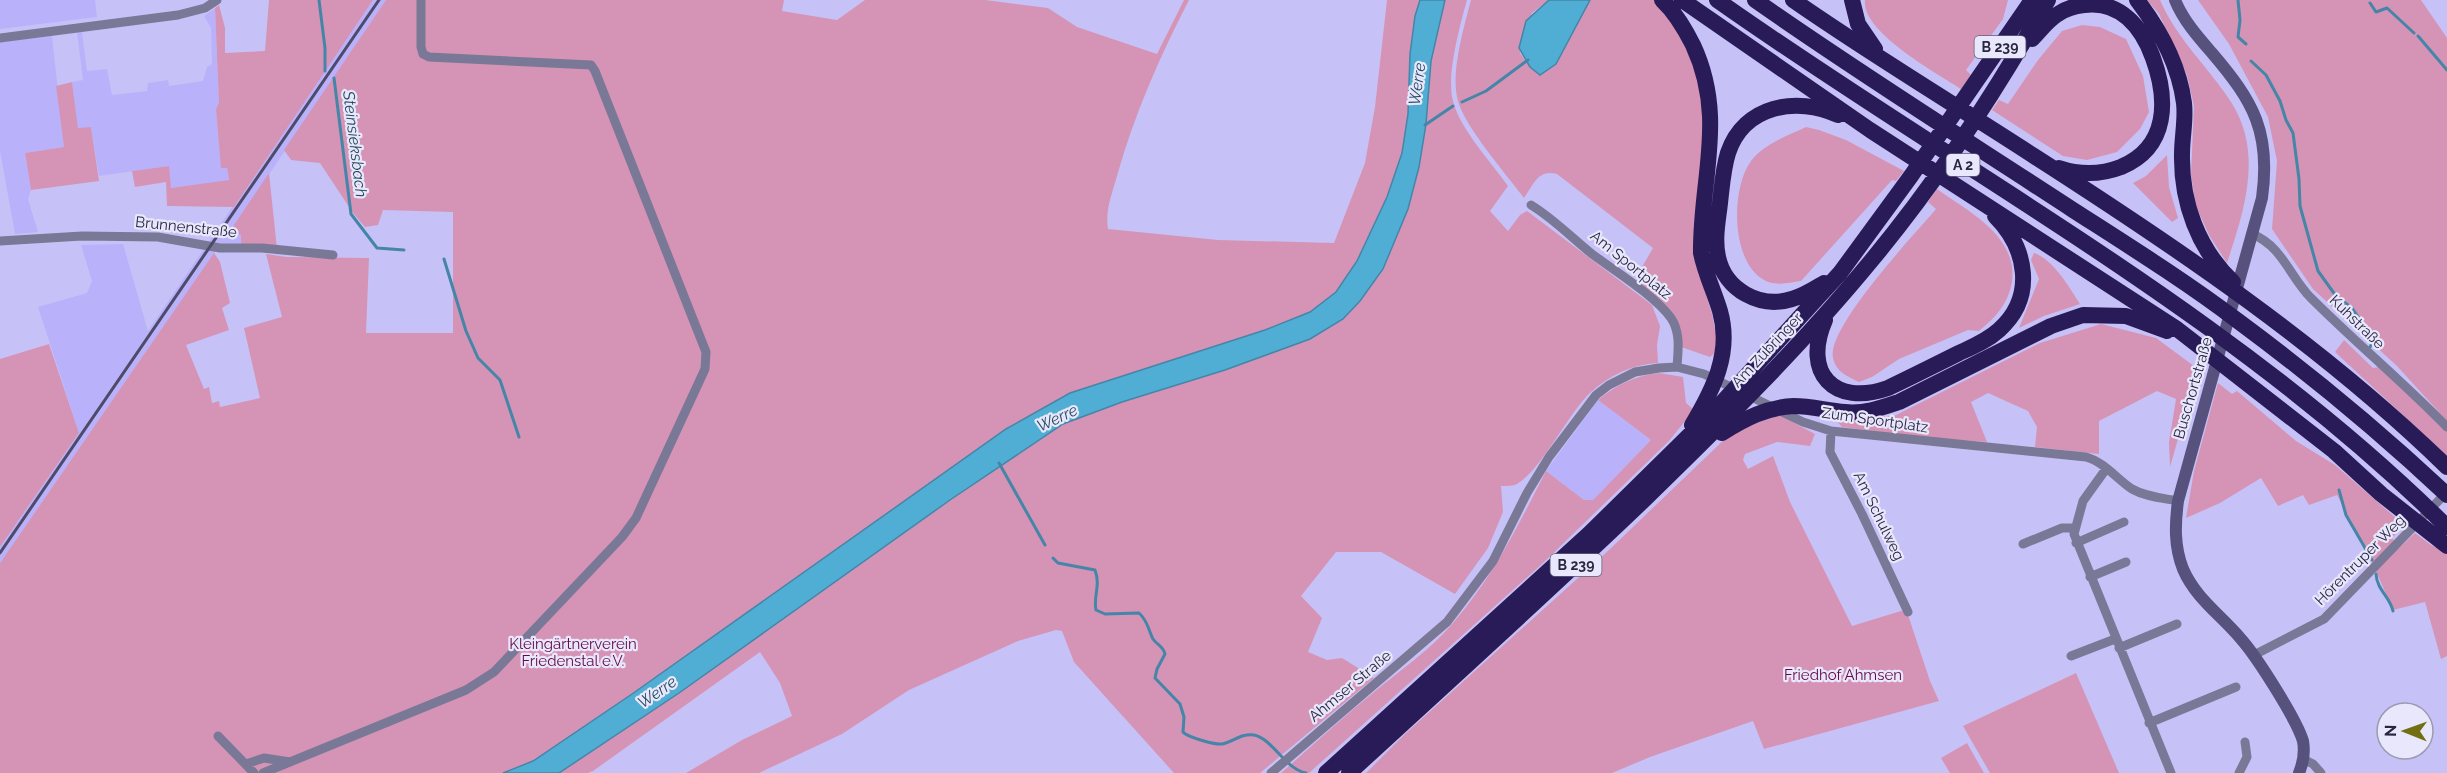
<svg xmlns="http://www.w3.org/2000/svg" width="2447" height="773" font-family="Raleway,sans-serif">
	<rect width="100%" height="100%" fill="#c6c2f7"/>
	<path fill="#b9b2fb" d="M0 0H95L97 17 0 29Z
		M373 0H386L231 231 241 235V245H220L0 563V547L79 433 38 307 87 293 92 281 81 245 123 244 148 331Z
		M215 8 219 103 216 109 222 168H227L229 181 171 188 168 166 99 176 91 127 78 129 72 82 83 80 77 32H82L87 71 107 69 112 95 147 91 148 83 168 80 169 86 203 81 207 67 212 64 211 28 204 16Z
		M52 36 64 147 25 153 31 190 28 199 38 232 15 234 0 151V42Z
		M1598 400 1651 440 1593 500H1584L1546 471Z"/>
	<path fill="#d594b5" d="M269 0H373L234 207 167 206 166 182 135 187 132 171 169 166 171 188 229 180 227 168H221L216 109 219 103 215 8 219 5 225 28V53L265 51Z
		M386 0H784L782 11 837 20 865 0H985L1048 8 1077 27 1157 54 1184 0H1189C1160 56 1134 115 1117 176 1112 194 1105 210 1108 229L1218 240 1334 243 1365 163 1375 107 1387 0H1420L1415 16 1408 114 1402 153 1387 197 1357 261 1336 292 1310 312 1265 330 1070 393 1006 429 632 694 533 761 503 773H0V563L214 253 220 262 230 303 222 308 229 330 186 345 204 389 209 387 212 403 219 401 220 407 260 398 244 328 282 317 266 254 287 257 369 258 366 333H453V212L383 210 378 225 365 227 353 213 320 163 291 160 284 150Z
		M1445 0H1467C1460 25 1446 76 1453 101 1460 129 1491 162 1508 186L1490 211 1508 231 1520 215 1527 211 1652 305 1660 326 1657 345 1658 363C1632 365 1611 374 1591 392 1568 413 1541 472 1515 485 1511 486 1505 486 1501 486L1503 512 1488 548 1455 594 1381 552H1336L1301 596 1322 618 1308 652 1327 660 1342 658 1374 678 1260 773H1174L1074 662 1062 631 1056 630 1018 641 909 690 842 734 759 773H686L742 740 792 716 780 683 760 652 593 771 588 773H559L679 693 950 500 1063 424 1343 319 1426 124 1431 61Z
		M1471 0H1549L1532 13 1520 53 1530 67 1540 75 1556 64 1590 0H1655L1678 29 1698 74 1705 126 1696 263 1712 314 1716 334 1715 353 1710 357 1681 347C1673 306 1670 309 1638 285V274L1653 248 1557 174C1538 169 1534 184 1524 198 1506 174 1465 127 1458 101 1450 74 1464 27 1471 0Z
		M1865 0H2008L2003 19 1966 70 1971 75 1961 89C1937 73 1861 32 1865 0Z
		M2147 0H2160C2178 41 2208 66 2231 102 2264 153 2244 211 2227 263L2209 235 2196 206 2191 175 2194 106 2187 75 2159 14Z
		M2198 0H2421L2447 38V421L2397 366 2313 289 2272 229 2277 161 2268 117 2229 44Z
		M2082 25 2100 27 2126 39 2143 76 2149 112 2140 129 2117 152 2087 160 2063 156 1992 110 1999 100 2008 104 2038 60 2062 31Z
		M72 82 78 128 91 127 99 181 31 190 25 153 64 147 56 86Z
		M1806 127 1819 130 1846 140 1904 171 1896 181 1892 180 1801 281C1788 283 1773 287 1761 278 1731 258 1731 188 1751 161 1764 144 1787 136 1806 127Z
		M2167 155 2169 187 2178 218 2172 222 2133 183 2146 176Z
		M269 173 277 249 241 245V235L230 231Z
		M1937 189C1969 212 2018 236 2012 282 2008 304 1996 317 1979 331L1968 330 1899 359 1872 377 1859 382C1847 376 1836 372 1833 358 1826 328 1915 234 1936 209L1928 202Z
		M2034 253C2054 260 2069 287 2080 304L2044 316 2019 328 2039 279 2031 260Z
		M2101 324 2156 338 2198 369 2170 467 2169 442 2176 399 2157 391 2099 421V454L2035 447 2037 427 2028 411 1988 393 1971 402 1987 442 1918 437 1842 427 1834 418H1874L1896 415 2040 343Z
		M2344 340 2373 368 2379 367 2447 430V456L2335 352Z
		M49 344 79 433 0 547V359Z
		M1659 373 1683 377 1686 403 1694 410 1669 441 1542 564 1309 773H1281C1312 746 1342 718 1374 692 1401 670 1431 649 1453 623 1493 577 1519 524 1546 471L1584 500H1593L1651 440 1598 400C1618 384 1634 376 1659 373Z
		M2218 383 2232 394 2237 391 2296 441 2335 465 2404 525 2392 538 2399 548 2415 533 2431 545 2447 552V656L2441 659 2425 602 2393 610 2372 562 2337 495 2309 505 2303 495 2278 506 2261 478 2220 503 2186 518 2194 471Z
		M1780 415 1815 434 1810 446 1777 442 1745 454 1743 460 1748 469 1773 456 1790 502 1852 626 1901 611 1907 612 1930 681 1939 701 1764 749 1753 721 1650 757 1612 773H1366L1405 734 1609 550 1729 435 1745 427Z
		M2076 673 2119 773H1990L1963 726Z
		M1967 743 1984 773H1950L1941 758Z"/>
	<path fill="#50aed4" stroke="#4485a8" stroke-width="1.5" d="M1420 0H1445L1431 61 1426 124 1419 167 1408 209 1383 269 1360 301 1343 319 1310 339 1225 370 1122 402 1063 424 950 500 679 693 559 773H503L533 761 632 694 1006 429 1070 393 1265 330 1310 312 1336 292 1357 261 1387 197 1402 153 1408 114 1410 54 1415 16Z
		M1549 0H1590L1556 64 1540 75 1530 67 1519 48 1526 21Z"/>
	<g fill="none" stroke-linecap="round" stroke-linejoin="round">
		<path stroke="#4485a8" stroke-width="3" d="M319 0 325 48V71
			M2238 0 2240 20 2238 37 2246 44
			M2370 3 2376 12 2387 8 2414 33
			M2418 36 2447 70
			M2251 61 2266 75 2280 101 2286 120 2293 133 2299 179 2300 206 2318 271 2336 296 2352 308 2374 340 2370 347
			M334 78 351 214 377 248 404 250
			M1462 102 1486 91 1528 60
			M1425 125 1453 106
			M444 259 466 331 478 358 500 380 519 437
			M999 463 1045 545
			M2339 490 2346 515 2372 560
			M1053 558 1058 563 1095 570C1101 586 1093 596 1096 610L1105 614 1139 613C1148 621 1148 629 1153 639 1157 645 1163 646 1165 654L1157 669 1155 678 1180 704 1184 717 1183 732C1187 737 1215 745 1222 744 1233 742 1241 733 1254 735 1273 739 1285 769 1306 773
			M2376 574C2377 590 2390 597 2393 611"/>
		<path stroke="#7a7897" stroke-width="9" d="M0 38 178 15 205 8 217 0
			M1531 205C1554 219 1572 238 1592 254 1615 271 1655 296 1671 318 1681 333 1678 351 1677 367
			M2252 234C2282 246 2289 275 2310 297 2355 342 2403 382 2447 427
			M0 241 82 236 158 237 220 248H262L333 255
			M1831 431 1830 452 1862 514 1908 612
			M2106 469 2083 501 2074 534 2171 773
			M2076 543 2124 522
			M2023 544 2062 528H2074
			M2090 577 2126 562
			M2119 648 2177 624
			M2254 655 2324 619 2447 492
			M2071 656 2115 639
			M2149 723 2236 687
			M218 736 254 773
			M2303 759 2313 764 2321 773
			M246 764 264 758 290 762
			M263 773 466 690 494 672 622 537 636 518 705 369 706 352 595 71 591 65 429 57 423 54 421 47V0
			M1271 773 1447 622 1493 561 1527 493 1549 457 1596 395 1609 385 1635 372 1659 368 1677 367 1704 374 1803 422 1831 431 2086 457C2104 462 2117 479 2132 489 2146 497 2163 498 2178 501
			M2239 773 2247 757 2245 742"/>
		<path stroke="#56517d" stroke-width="12" d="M2175 0C2183 20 2198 37 2212 53 2254 102 2271 133 2262 198L2178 501C2175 524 2174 546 2183 569 2196 599 2221 615 2241 639 2257 657 2297 720 2303 741 2305 752 2303 763 2299 773"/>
		<path stroke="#291b58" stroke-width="16" d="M1662 0C1675 12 1685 29 1693 45 1727 118 1700 179 1701 253 1705 273 1714 291 1720 311 1732 353 1713 390 1692 425
			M1682 0 1870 130 2177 329 2334 451 2381 494 2447 546
			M1717 0C1962 173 2233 314 2447 527
			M1755 0C1859 73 1966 140 2073 210 2129 246 2185 281 2238 321 2311 375 2381 433 2447 495
			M1793 0C1872 55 1954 104 2034 156 2179 249 2324 347 2447 467
			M1852 0 1858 24 1875 49
			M2137 0C2160 30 2179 65 2184 103 2186 120 2182 137 2182 154 2181 202 2198 249 2233 282
			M2032 39C2040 31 2048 20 2058 14 2065 9 2075 6 2084 5 2120 0 2142 27 2153 58 2168 99 2169 147 2121 167 2100 175 2080 175 2059 168
			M1824 283C1814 289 1803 296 1792 299 1760 309 1725 290 1718 257 1714 239 1718 221 1720 203 1722 186 1723 169 1728 153 1744 105 1797 96 1838 115
			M1825 320C1802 373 1834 407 1888 388 1911 377 1935 365 1959 353 1972 347 1987 341 1999 330 2036 297 2027 248 1995 216
			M1722 433C1744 419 1767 407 1794 406 1812 406 1828 411 1845 412 1864 414 1881 408 1899 402L2051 326 2083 315 2126 316 2167 331
			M1326 773 1589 534 1719 406 1840 273 1911 176 2032 0
			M1349 773C1448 682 1549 591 1646 498 1724 422 1802 345 1871 261 1936 183 1998 88 2048 0"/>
		<path stroke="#4d4a6a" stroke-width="3" d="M0 553 379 0"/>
	</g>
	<g text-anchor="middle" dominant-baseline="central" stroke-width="4.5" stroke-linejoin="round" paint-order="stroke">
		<g fill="#e8e7fc" stroke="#626078" stroke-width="1.5">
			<rect x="1974.5" y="36" width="51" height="22" rx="4.5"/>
			<rect x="1946.5" y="154" width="33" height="22" rx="4.5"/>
			<rect x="1550.5" y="554" width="51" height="22" rx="4.5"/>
		</g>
		<g font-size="14" font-weight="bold" fill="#292640">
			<text x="2000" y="47">B 239</text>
			<text x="1963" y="165">A 2</text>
			<text x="1576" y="565">B 239</text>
		</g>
		<g font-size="15" fill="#292640" stroke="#e8e7fc">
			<text transform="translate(186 227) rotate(6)">Brunnenstraße</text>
			<text transform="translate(1631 265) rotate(39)">Am Sportplatz</text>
			<text transform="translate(2357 322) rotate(44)">Kuhstraße</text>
			<text transform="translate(1767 350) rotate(-47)">Am Zubringer</text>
			<text transform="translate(2193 388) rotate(-74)">Buschortstraße</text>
			<text transform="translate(1875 420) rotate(8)">Zum Sportplatz</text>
			<text transform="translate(1879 516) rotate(64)">Am Schulweg</text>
			<text transform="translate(2360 560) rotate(-45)">Hörentruper Weg</text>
			<text transform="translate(1350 686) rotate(-40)">Ahmser Straße</text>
		</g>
		<g font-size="15" fill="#650843" stroke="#e8e7fc">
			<text x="573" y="644">Kleingärtnerverein<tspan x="573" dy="17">Friedenstal e.V.</tspan></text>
			<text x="1843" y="675">Friedhof Ahmsen</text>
		</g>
		<g font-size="16" font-style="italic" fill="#224b5c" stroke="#e8e7fc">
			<text transform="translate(1417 84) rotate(-82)">Werre</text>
			<text transform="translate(355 144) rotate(83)">Steinsieksbach</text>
			<text transform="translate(1057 418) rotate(-25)">Werre</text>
			<text transform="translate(657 692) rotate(-35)">Werre</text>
		</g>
	</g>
	<g transform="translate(2405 731) rotate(271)"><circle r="28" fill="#e8e7fc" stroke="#9c9ab1" stroke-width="1.5"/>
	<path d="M0-4.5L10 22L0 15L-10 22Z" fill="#716f10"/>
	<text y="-9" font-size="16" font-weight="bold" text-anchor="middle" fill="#292640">N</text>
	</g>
</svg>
